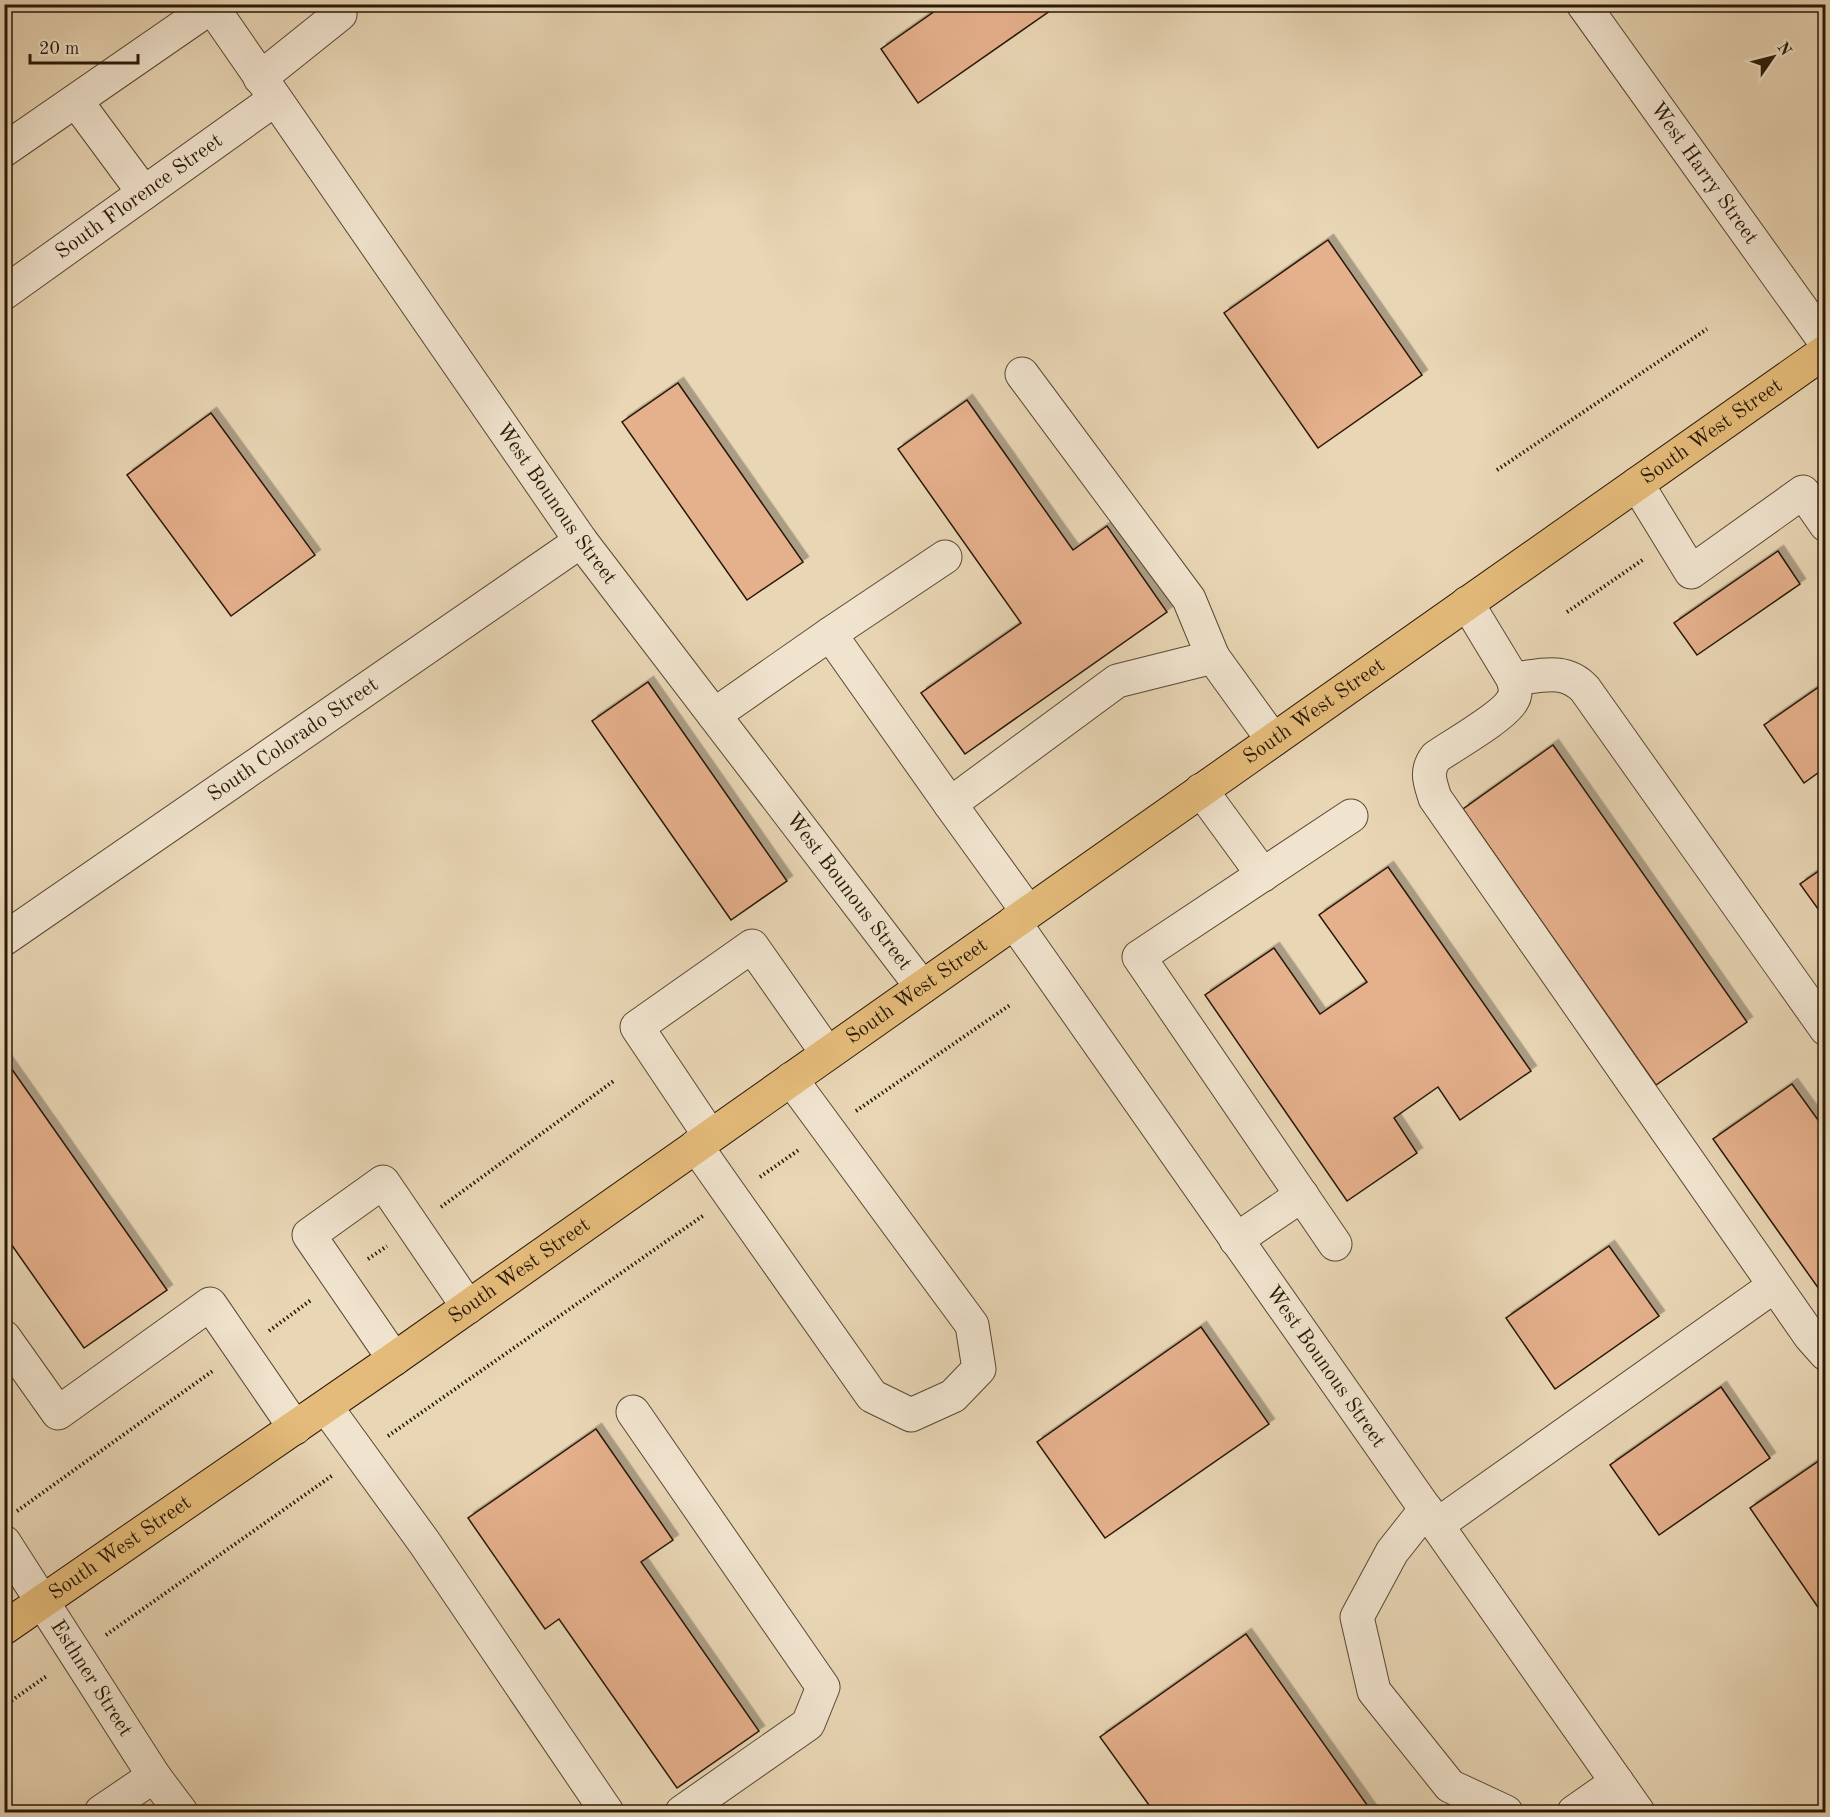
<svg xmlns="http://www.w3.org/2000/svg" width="1830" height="1817" font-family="'Old Standard TT',serif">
	<defs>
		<filter id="shadow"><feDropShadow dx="5.5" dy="-5.5" stdDeviation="0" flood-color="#0004"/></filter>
	</defs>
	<rect width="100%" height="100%" fill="#e9d6b5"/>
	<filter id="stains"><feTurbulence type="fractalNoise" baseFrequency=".00333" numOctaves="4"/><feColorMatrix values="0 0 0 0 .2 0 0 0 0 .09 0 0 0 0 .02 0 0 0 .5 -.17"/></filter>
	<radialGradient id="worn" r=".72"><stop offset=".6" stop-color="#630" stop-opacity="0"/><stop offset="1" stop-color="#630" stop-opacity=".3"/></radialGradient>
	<path fill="#e5b08c" stroke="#281907" stroke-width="1.5" filter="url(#shadow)" d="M945 4H1056L1057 6 918 103 881 49Z
		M1328 240 1422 375 1318 448 1224 313Z
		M678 383 803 562 747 600 622 422Z
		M967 400 1073 550 1107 526 1167 612 965 754 921 693 1021 623 898 449Z
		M211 413 315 555 231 616 127 475Z
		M1778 551 1800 584 1697 655 1674 623Z
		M648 682 787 881 731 920 592 721Z
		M1826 682V767L1804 783 1764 725Z
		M1553 745 1747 1022 1656 1085 1463 809Z
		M1826 866V920L1800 884Z
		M1388 867 1531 1071 1460 1120 1438 1087 1394 1118 1417 1153 1347 1201 1205 995 1274 948 1320 1014 1367 982 1319 915Z
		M4 1058 167 1290 84 1348 4 1234Z
		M1792 1084 1826 1131V1299L1713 1139Z
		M1609 1246 1659 1316 1555 1389 1506 1318Z
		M1201 1327 1269 1424 1105 1538 1037 1442Z
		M1721 1387 1770 1458 1659 1535 1610 1465Z
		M596 1429 673 1540 641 1562 759 1731 677 1788 559 1619 545 1629 468 1518Z
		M1826 1456V1615L1824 1616 1750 1508Z
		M1246 1634 1372 1812H1154L1100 1737Z"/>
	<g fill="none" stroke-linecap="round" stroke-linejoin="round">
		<g stroke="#584832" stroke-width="35">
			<g id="minor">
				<path id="s1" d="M210 4 581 541 922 987"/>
				<path id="s2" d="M1583 4 1826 343"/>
				<path d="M260 78 340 14 338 4"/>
				<path d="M76 101 144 193"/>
				<path d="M4 150 211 7"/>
				<path id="s3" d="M4 293 274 100"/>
				<path d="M1022 374 1189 599 1213 657"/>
				<path d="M1637 484 1691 572 1803 492 1826 525"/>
				<path d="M1467 603 1513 679C1515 686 1517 694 1512 701 1503 717 1453 745 1436 757 1425 771 1430 782 1435 798L1810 1336 1826 1354"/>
				<path d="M830 634 945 557"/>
				<path d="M1513 679C1541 676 1565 667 1585 689L1826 1029"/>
				<path d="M714 715 830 634 950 804"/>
				<path d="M1201 790 1263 875"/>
				<path d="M1028 912 950 804 1117 681 1213 657 1273 740"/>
				<path id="s4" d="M1014 922 1638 1812"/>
				<path id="s5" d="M4 939 581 541"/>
				<path d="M710 1136 637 1027 752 946 827 1053"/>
				<path d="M696 1146 872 1396 911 1415 953 1396 979 1369 972 1325 791 1079"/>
				<path d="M1236 1240 1302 1195"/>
				<path d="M1335 1244 1139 957 1351 816"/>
				<path d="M4 1337 58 1413 210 1304 295 1428"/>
				<path d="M394 1359 309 1235 383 1182 468 1307"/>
				<path d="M326 1407 424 1542 607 1812"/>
				<path d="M633 1412 823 1687 808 1724 682 1812"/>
				<path d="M1426 1509 1392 1552 1357 1617 1374 1691 1450 1786 1506 1812"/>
				<path d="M1437 1525 1774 1286"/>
				<path id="s6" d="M4 1542 154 1776 181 1812"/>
				<path d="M101 1812 154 1776"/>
				<path d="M1574 1812 1617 1782"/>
			</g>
		</g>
		<g stroke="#281907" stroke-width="35">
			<g id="major">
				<path id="s7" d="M4 1628 394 1359 1826 351"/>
			</g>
		</g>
		<path stroke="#281907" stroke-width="4" stroke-dasharray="1.5 3" stroke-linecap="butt" d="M1497 470 1707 329
			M1567 612 1644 559
			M856 1111 1010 1005
			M760 1177 800 1149
			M441 1207 615 1080
			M368 1259 387 1246
			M269 1331 311 1300
			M388 1436 704 1215
			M17 1511 214 1370
			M106 1635 333 1475
			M4 1706 48 1675"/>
		<use href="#minor" stroke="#f1e4cf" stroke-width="33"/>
		<use href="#major" stroke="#e4bb7a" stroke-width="33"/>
	</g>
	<g text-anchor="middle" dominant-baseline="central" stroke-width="6" stroke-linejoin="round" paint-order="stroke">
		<g font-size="21" fill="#281907" stroke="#f1e4cf">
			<text stroke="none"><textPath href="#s2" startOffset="208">West Harry Street</textPath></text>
			<text stroke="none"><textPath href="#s3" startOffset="166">South Florence Street</textPath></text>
			<text stroke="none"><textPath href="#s7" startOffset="2085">South West Street</textPath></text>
			<text stroke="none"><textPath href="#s1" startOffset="608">West Bounous Street</textPath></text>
			<text stroke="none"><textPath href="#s7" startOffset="1599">South West Street</textPath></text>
			<text stroke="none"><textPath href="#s5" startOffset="351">South Colorado Street</textPath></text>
			<text stroke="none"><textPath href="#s1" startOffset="1094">West Bounous Street</textPath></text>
			<text stroke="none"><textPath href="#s7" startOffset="1113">South West Street</textPath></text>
			<text stroke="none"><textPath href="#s7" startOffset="627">South West Street</textPath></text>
			<text stroke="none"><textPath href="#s4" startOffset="543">West Bounous Street</textPath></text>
			<text stroke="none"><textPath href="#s7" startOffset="141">South West Street</textPath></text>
			<text stroke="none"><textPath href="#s6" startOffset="162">Esthner Street</textPath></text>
		</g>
	</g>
	<rect width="1830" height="1817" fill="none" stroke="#e9d6b5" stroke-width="24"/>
	<rect x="6" y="6" width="1818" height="1805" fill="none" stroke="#281907" stroke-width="3"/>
	<rect x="12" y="12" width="1806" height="1793" fill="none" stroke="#281907" stroke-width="1.5"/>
	<g transform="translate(1773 57) rotate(55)" stroke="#f1e4cf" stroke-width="4.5" paint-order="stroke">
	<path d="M0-4.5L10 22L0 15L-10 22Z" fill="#281907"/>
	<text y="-9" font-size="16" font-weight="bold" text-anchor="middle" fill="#281907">N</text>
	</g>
	<path d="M30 54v9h108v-9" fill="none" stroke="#281907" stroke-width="3"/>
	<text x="39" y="54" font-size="18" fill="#281907" stroke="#f1e4cf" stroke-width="4.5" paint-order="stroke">20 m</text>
	<rect width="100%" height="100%" filter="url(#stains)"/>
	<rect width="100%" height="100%" fill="url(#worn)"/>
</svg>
